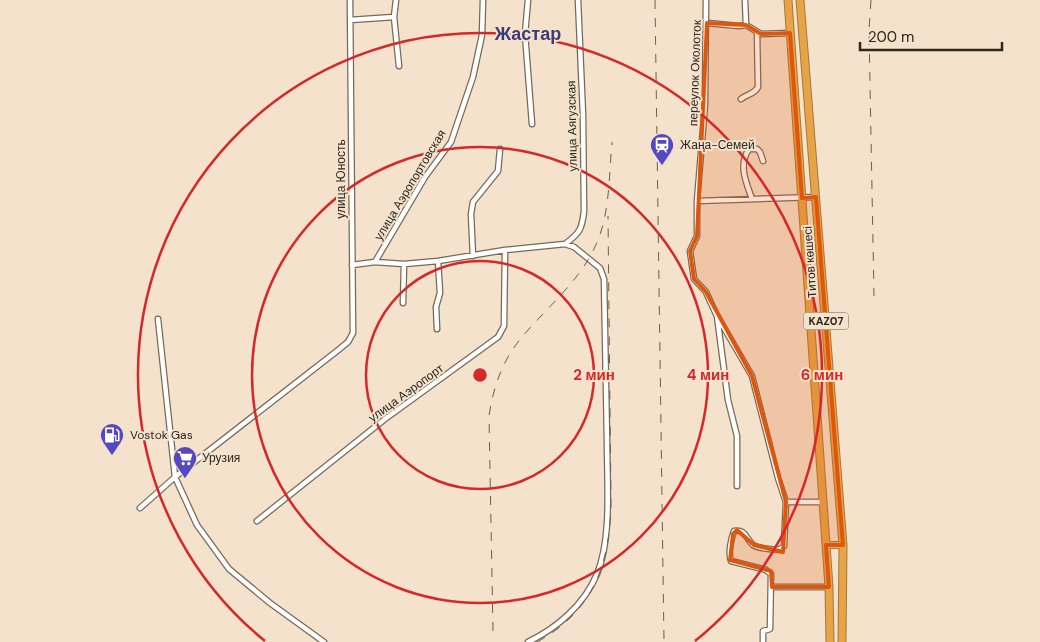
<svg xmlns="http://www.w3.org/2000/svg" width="1040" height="642" font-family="'DM Sans',sans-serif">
	<rect width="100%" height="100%" fill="#f4e2cc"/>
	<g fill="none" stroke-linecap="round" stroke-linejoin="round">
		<g stroke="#786955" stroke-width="7">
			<path id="minor" d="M396 0 394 17 399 66
				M528 0 525 34 532 124
				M706 0 705 105 697 201V236L690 251 694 279 706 292 716 314 752 376 778 478 786 502 784 546 779 550C772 549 759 549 753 545 746 539 746 529 734 531 731 539 728 553 731 561L766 570 771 574 770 629 763 631V642
				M745 0 746 25
				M350 20 394 17
				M707 23 739 26 746 25 761 34 790 33
				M741 99C747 94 755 94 758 87L757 32
				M752 199C746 182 738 165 749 149H757L760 152 763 161
				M697 201 816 197
				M565 244C580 233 582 229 584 211L583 115 578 0
				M473 256 471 214 473 202 498 171 500 149
				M375 262 425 177 451 142 473 77 482 35 483 0
				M352 265 375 262 404 264 438 261 505 250 565 244 574 247 600 268 604 279C605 333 606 388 607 442 607 482 612 538 597 574 584 605 557 628 528 642
				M403 303 404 264
				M717 316 728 400 737 436V486
				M158 319 175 477 197 525 229 569 270 603 324 642
				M437 329 436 307 440 293 438 261
				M786 502H823
				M140 508 175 477 337 351 348 342 353 333 350 0
				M257 521 385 419 498 337 504 326 505 250
				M772 587H829"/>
		</g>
		<g stroke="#a57838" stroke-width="8">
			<path id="major" d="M826 545H843"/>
		</g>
		<g stroke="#a57838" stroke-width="9">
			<path id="highway" d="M788 0 829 587 830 642
				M800 0 843 545 842 642"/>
		</g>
		<use href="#minor" stroke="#fff" stroke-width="4.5"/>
		<use href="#major" stroke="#f0c890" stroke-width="5.5"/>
		<use href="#highway" stroke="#e6a446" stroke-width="7"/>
		<path stroke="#6a6053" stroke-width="1" stroke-dasharray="9 9" stroke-linecap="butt" d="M655 0 664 642
			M871 0 869 30 874 296
			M493 631 489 416C493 389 501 364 518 342 544 309 582 281 598 240 610 210 609 174 612 142
			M537 642C592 612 609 567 611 506L608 216"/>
	</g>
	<path fill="#df560d" fill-opacity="0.2" stroke="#df560d" stroke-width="4" stroke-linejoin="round" d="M707 23 746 25 761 34 790 33 802 198 816 197 843 545H826L829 587H772L771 571 730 560 733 534 737 530 754 545 783 552 786 502 752 376 706 292 694 279 690 251 697 236Z"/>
	<g fill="none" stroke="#d62828" stroke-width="2.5">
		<circle cx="480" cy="375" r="114"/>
		<circle cx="480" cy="375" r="228"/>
		<path d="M265 641A342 342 0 1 1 695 641"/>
	</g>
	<defs>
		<g id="station-pin" transform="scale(1.25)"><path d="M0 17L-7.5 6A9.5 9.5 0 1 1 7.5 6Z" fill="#5648c0" stroke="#f4e2cc"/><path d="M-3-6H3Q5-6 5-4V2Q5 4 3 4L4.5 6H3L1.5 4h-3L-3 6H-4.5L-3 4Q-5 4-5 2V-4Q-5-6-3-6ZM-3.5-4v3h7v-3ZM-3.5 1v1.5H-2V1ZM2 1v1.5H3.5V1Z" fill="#fff"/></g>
		<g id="fuel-pin" transform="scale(1.25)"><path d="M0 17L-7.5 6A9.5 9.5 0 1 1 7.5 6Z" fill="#5648c0" stroke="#f4e2cc"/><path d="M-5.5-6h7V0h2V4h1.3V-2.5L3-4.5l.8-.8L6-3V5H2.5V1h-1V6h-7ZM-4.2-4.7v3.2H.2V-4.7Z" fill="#fff"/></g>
		<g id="supermarket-pin" transform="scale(1.25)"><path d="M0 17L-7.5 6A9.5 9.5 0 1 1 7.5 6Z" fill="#5648c0" stroke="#f4e2cc"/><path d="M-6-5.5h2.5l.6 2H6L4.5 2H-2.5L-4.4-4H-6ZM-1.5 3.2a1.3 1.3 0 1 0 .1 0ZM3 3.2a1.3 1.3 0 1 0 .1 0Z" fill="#fff"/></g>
	</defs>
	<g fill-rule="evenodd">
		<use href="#station-pin" x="662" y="145"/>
		<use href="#fuel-pin" x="112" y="435"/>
		<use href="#supermarket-pin" x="185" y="458"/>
	</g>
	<g text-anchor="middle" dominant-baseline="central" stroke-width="4" stroke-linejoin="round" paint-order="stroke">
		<rect fill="#f4e2cc" stroke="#685e52" stroke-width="1" x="803.5" y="312.5" width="45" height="17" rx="4"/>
		<g font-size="11" font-weight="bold" fill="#2c261d">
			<text x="826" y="321">KAZ07</text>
		</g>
		<g font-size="12" fill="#2c261d" stroke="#f4e2cc">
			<text transform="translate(695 73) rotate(-88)">переулок Околоток</text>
			<text transform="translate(572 126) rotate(-91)">улица Аягузская</text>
			<text transform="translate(341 179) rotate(-90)">улица Юность</text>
			<text transform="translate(410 185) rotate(-59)">улица Аэропортовская</text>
			<text transform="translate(810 262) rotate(-94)">Титов көшесі</text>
			<text transform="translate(406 393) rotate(-36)">улица Аэропорт</text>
		</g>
		<g font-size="12" fill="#2c261d" stroke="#f4e2cc" text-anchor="start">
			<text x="680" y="145">Жаңа-Семей</text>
			<text x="130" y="435">Vostok Gas</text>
			<text x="202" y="458">Урузия</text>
		</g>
		<g font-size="18" font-weight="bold" fill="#3c3976" stroke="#f4e2cc">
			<text x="528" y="34">Жастар</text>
		</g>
	</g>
	<circle cx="480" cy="375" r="8" fill="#d62828" stroke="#f4e2cc" stroke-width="2.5"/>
	<g font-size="15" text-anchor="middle" font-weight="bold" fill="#d62828" stroke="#f4e2cc" stroke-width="4" stroke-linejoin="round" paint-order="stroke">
		<text x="594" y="380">2 мин</text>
		<text x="708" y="380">4 мин</text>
		<text x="822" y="380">6 мин</text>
	</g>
	<path d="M860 42v8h142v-8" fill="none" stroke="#2c261d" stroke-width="2.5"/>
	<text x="868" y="42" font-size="15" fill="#2c261d" stroke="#f4e2cc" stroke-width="4" paint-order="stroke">200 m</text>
</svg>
